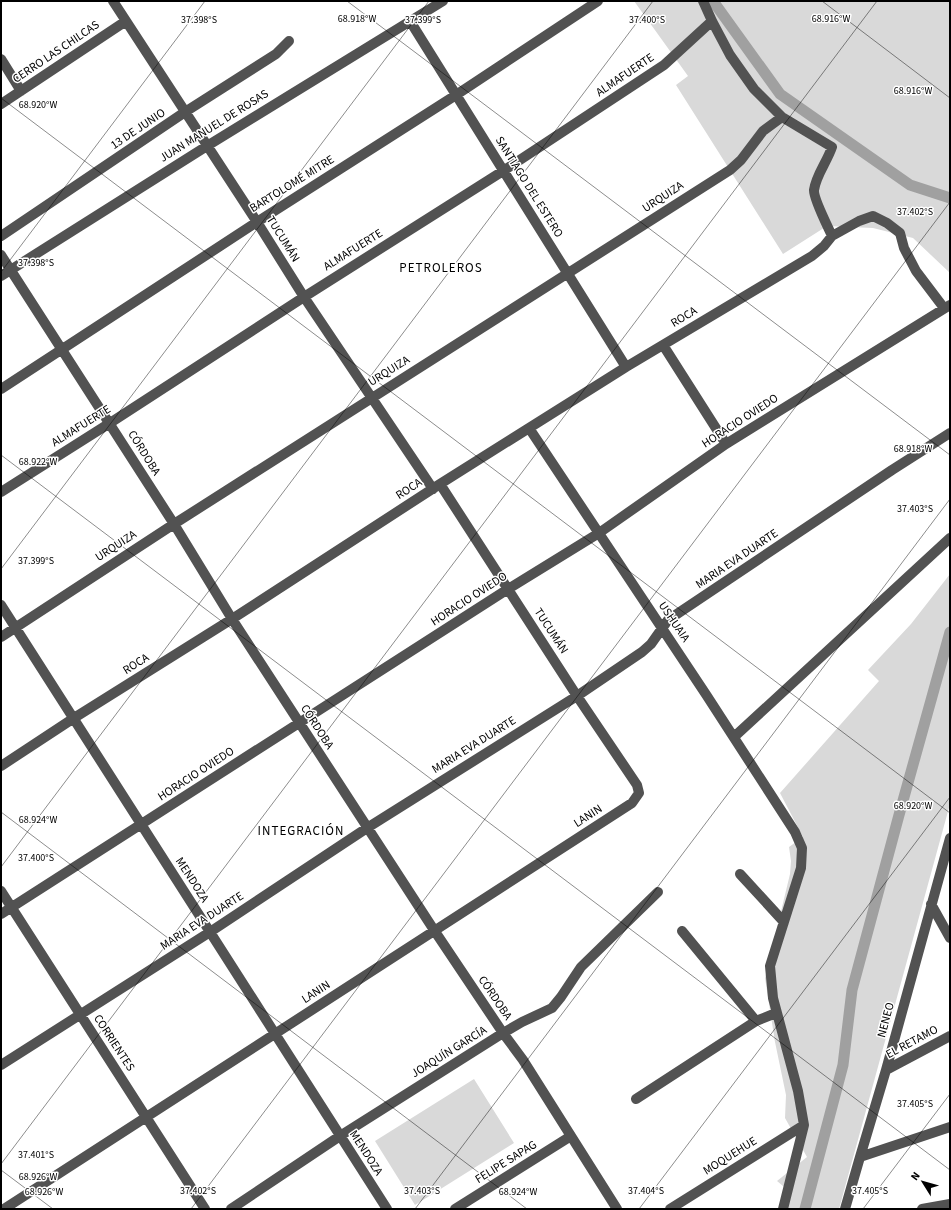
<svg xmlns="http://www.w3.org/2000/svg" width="951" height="1210" font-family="'Source Sans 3',sans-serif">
	<rect width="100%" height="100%" fill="#fff"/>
	<path fill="#d9d9d9" d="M634 1H950V273L913 238 873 228 827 226 783 254 676 85 688 76Z
		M950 574V804L839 1209H781L789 1191 777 1181 807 1157 785 1118 786 1095 775 1042 765 978 790 874 791 861 789 847 803 837 780 793 879 681 868 670 911 624Z
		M474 1079 514 1143 415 1205 375 1141Z"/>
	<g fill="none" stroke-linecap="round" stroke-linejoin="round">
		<path stroke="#a0a0a0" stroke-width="11" d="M713 1 780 94 910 185 950 198
			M805 1209 843 1065 852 990 899 815 950 632"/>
		<path stroke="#525252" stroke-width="10" d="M113 1 257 222 304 297 433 489
			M703 1 712 21 730 55 754 89 782 117 832 147C827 162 816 175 814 190 813 198 828 227 832 236
			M410 21 626 367
			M1 59 21 91
			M1 104 126 21
			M1 236 185 112 276 54 289 41
			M1 255 174 524 232 619 434 930 503 1033 523 1060 617 1209
			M1 276 207 146 443 1
			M663 345 726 444
			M1 389 257 222 456 95 598 1
			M529 428 707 696 795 832 802 848 801 868 770 966 773 998 798 1091 804 1125 783 1209
			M1 492 110 423 304 297 503 171 664 65 712 21
			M1 605 387 1209
			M1 637 174 524 730 170 741 160 763 131 782 117
			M734 737 950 538
			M1 766 74 718 232 619 440 484 626 367 812 256 824 246 832 236 859 221 873 216 887 223 900 233 904 248 916 271 944 308
			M740 874 784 922
			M1 891 205 1209
			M931 904 950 938
			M1 914 508 589 599 533 726 444 950 305
			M682 931 756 1021
			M1 1065 210 932 367 828 577 696 642 652 651 644 668 620 892 470 950 433
			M886 1070 950 1036
			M636 1099 756 1021 776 1013
			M860 1157 950 1127
			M4 1209 632 803 639 793 637 785 577 696 440 484
			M231 1209 340 1136 503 1033 522 1022 552 1008 561 997 581 967 658 892
			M455 1209 571 1136
			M670 1209 804 1125
			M845 1209 860 1157 886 1070 950 838
			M922 1209 950 1204"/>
	</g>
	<path fill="none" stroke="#000" stroke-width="1" stroke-opacity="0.45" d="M347 1 950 455M822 1 950 98M1 98 950 813M1 272 205 1M1 455 950 1170M1 569 429 1M1 812 527 1209M1 867 653 1M1 1164 877 1M1 1170 53 1209M191 1209 950 202M415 1209 950 499M639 1209 950 797M863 1209 950 1094"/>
	<g text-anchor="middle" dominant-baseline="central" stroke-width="3" stroke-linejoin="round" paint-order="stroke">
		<g font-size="12" fill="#000" stroke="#fff">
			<text transform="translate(56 52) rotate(-34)">CERRO LAS CHILCAS</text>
			<text transform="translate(625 75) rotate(-34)">ALMAFUERTE</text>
			<text transform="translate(214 126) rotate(-32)">JUAN MANUEL DE ROSAS</text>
			<text transform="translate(138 129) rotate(-34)">13 DE JUNIO</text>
			<text transform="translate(292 184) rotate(-32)">BARTOLOMÉ MITRE</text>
			<text transform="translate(529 187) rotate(58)">SANTIAGO DEL ESTERO</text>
			<text transform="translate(663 197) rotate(-33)">URQUIZA</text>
			<text transform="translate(283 239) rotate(58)">TUCUMÁN</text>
			<text transform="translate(353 250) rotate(-32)">ALMAFUERTE</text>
			<text transform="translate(684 317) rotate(-31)">ROCA</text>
			<text transform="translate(389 371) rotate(-32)">URQUIZA</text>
			<text transform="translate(740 421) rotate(-33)">HORACIO OVIEDO</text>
			<text transform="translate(81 426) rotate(-32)">ALMAFUERTE</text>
			<text transform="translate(144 453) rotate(58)">CÓRDOBA</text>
			<text transform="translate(409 489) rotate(-33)">ROCA</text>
			<text transform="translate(116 546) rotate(-33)">URQUIZA</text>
			<text transform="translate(737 559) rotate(-34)">MARIA EVA DUARTE</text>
			<text transform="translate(469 599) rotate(-33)">HORACIO OVIEDO</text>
			<text transform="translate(674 622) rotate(56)">USHUAIA</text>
			<text transform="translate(551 631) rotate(57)">TUCUMÁN</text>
			<text transform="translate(136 664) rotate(-32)">ROCA</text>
			<text transform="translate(317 727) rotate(57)">CÓRDOBA</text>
			<text transform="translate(474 745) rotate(-32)">MARIA EVA DUARTE</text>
			<text transform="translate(196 774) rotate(-33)">HORACIO OVIEDO</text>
			<text transform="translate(588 816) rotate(-33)">LANIN</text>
			<text transform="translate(192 880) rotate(57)">MENDOZA</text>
			<text transform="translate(202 921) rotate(-33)">MARIA EVA DUARTE</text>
			<text transform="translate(316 992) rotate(-33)">LANIN</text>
			<text transform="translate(495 998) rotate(56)">CÓRDOBA</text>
			<text transform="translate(886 1020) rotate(-75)">NENEO</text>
			<text transform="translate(912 1042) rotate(-28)">EL RETAMO</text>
			<text transform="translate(114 1043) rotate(57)">CORRIENTES</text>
			<text transform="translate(449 1052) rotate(-32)">JOAQUÍN GARCÍA</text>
			<text transform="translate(366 1153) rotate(57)">MENDOZA</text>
			<text transform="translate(730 1156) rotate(-32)">MOQUEHUE</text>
			<text transform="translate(506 1162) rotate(-32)">FELIPE SAPAG</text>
		</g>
		<g font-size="13" letter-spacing="1" fill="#000" stroke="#fff">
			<text x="441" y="268">PETROLEROS</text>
			<text x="301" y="831">INTEGRACIÓN</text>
		</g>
	</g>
	<g font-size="10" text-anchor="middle" fill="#000" stroke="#fff" stroke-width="3" stroke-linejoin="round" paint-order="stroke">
		<text x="357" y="22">68.918°W</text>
		<text x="831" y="22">68.916°W</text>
		<text x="199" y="23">37.398°S</text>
		<text x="423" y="23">37.399°S</text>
		<text x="647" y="23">37.400°S</text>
		<text x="913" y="94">68.916°W</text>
		<text x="38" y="108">68.920°W</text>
		<text x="915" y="215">37.402°S</text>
		<text x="36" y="266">37.398°S</text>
		<text x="913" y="452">68.918°W</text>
		<text x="38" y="465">68.922°W</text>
		<text x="915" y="512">37.403°S</text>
		<text x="36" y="564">37.399°S</text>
		<text x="913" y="809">68.920°W</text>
		<text x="38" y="823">68.924°W</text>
		<text x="36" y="861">37.400°S</text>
		<text x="915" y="1107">37.405°S</text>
		<text x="36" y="1158">37.401°S</text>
		<text x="38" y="1180">68.926°W</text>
		<text x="198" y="1194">37.402°S</text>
		<text x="422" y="1194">37.403°S</text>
		<text x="646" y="1194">37.404°S</text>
		<text x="870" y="1194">37.405°S</text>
		<text x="44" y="1195">68.926°W</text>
		<text x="518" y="1195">68.924°W</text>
	</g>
	<rect width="951" height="1210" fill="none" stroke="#000000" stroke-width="4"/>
	<g transform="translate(923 1182) rotate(307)" stroke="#ffffff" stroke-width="3" paint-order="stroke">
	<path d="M0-3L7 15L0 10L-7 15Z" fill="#000000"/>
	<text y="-6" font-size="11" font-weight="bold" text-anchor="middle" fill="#000000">N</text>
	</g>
</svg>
